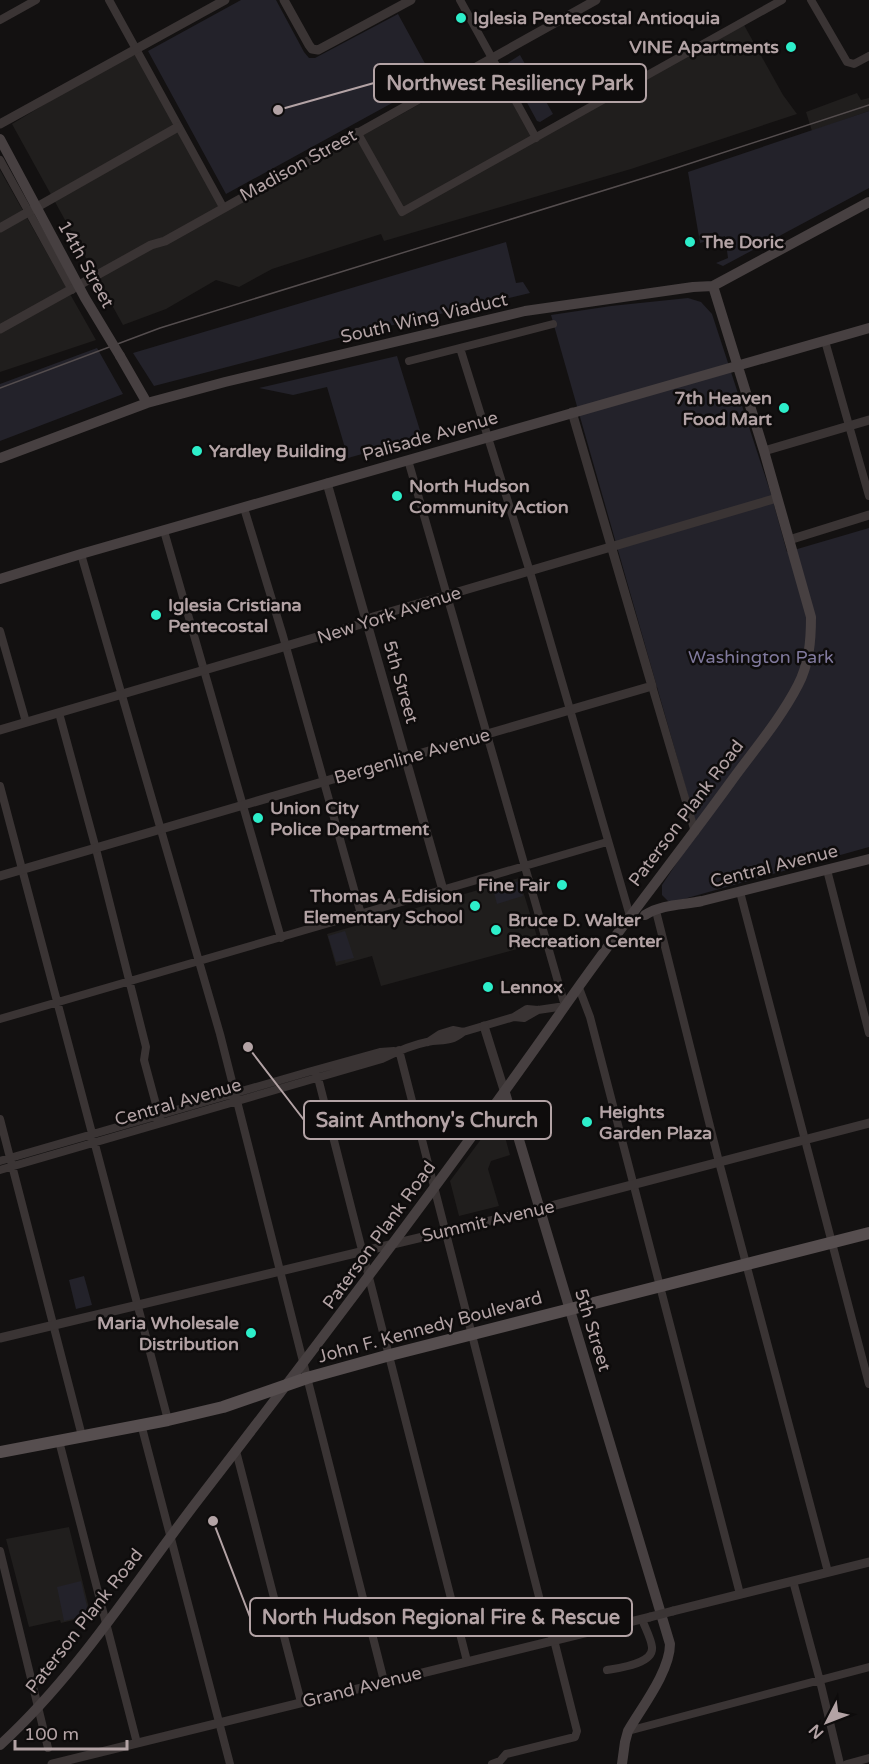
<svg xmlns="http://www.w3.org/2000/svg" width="869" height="1764" font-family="'Varela Round',sans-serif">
	<rect width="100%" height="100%" fill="#131111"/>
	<path fill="#201e1d" d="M744 25 783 95 797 114 631 169 384 241 381 234 272 269 239 287 216 280 166 309 123 325 12 124 136 49 227 210 487 67 493 68 531 137Z
		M857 93 861 100 869 98V111L812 131 806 112Z
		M0 170 96 340 0 372Z
		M519 878 539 943 381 986 372 956 336 966 327 934Z
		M499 1115 510 1155 491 1161 488 1169 499 1206 459 1216 450 1181Z
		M69 1527 91 1616 61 1623 60 1620 29 1627 6 1539Z"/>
	<path fill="#23222a" d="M241 0H276L304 52 309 58H315L398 14 434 80 226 194 148 51Z
		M520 55 553 114 540 122 537 121 506 64Z
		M869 111V188L723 266 716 263 728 258 725 236 700 243 688 172Z
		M506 242 516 283 523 282 530 293 346 336 154 386 133 353Z
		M688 298 701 302 712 314 771 494 787 552 869 528V847L673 902 668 901 662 895V885L698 831 551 315 611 306Z
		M97 348 123 394 0 441V384Z
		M397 356 422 437 348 458 327 387 293 395 259 388Z
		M519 881 523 896 497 904 493 889Z
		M345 931 354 958 336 962 328 936Z
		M84 1276 92 1305 76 1309 69 1280Z
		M81 1581 89 1615 64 1621 57 1587Z"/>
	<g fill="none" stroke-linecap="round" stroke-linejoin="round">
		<path stroke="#3a3434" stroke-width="8" d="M109 0 223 207
			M460 0 536 138
			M811 0 847 62 854 64 869 56
			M0 20 36 0
			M357 132 402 212 782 0
			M0 160 72 290
			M825 341 869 496
			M460 348 530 572 630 916
			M409 361 553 324
			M408 460 565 1006 538 1010 527 1009 514 1017
			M244 508 283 636 361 914
			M164 531 281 938
			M81 554 220 1034 384 1681
			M0 631 26 722
			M652 686 695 832
			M59 713 96 849 146 1047 144 1060 161 1123
			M0 786 168 1420
			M827 870 869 1033
			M740 892 869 1384
			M657 915 719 1162 828 1572
			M579 988 590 1017 740 1594
			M0 1019 607 842
			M428 1042 440 1034 453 1030 463 1032 514 1017 524 1018 538 1010
			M399 1050 546 1624 554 1640 577 1731 575 1737 506 1754 500 1761 492 1764
			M316 1070 467 1661
			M0 1119 82 1436
			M0 1161 308 1072 380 1052 394 1051
			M0 1170 382 1059C396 1052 411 1045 427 1042 443 1039 449 1043 463 1032
			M141 1424 230 1764
			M59 1441 137 1743
			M236 1451 301 1702
			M0 1551 48 1748
			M793 1581 820 1681 840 1764
			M607 1670C619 1668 654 1664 652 1647 651 1638 645 1628 642 1619
			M628 1731 869 1667
			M847 1764 869 1758"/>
		<path stroke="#3a3434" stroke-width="9" d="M284 0 309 45 312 49 318 50 411 0
			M0 124 225 0
			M0 228 178 127
			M0 329 151 245 165 241 596 0
			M764 451 869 420
			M327 483 443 890
			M789 540 869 515
			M0 730 358 625 373 617 777 498
			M0 876 652 686 572 412
			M484 1026 505 1093
			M0 1338 540 1209 869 1123
			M673 1611 869 1562
			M52 1764 650 1617"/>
		<path stroke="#474041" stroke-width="10" d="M713 286 869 202
			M120 356 147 403
			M0 458 147 403 225 382 525 311 693 287 713 286
			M0 579 81 554 869 328
			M645 915C662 904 683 905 702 901 758 887 813 873 869 859
			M505 1093 670 1644C670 1671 642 1707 628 1731L625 1742 622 1764
			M0 1745C77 1675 135 1582 198 1500 323 1338 446 1176 563 1009 616 932 675 859 730 783 753 751 780 720 798 685 809 664 811 641 811 617L764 451 713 286"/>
		<path stroke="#564e4f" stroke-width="12" d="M0 1452 168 1420 223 1407 307 1378 390 1355 869 1233"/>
		<path stroke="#544d4e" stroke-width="1.5" d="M0 388 160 328 673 169 869 105"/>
		<path stroke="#3a3434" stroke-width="9" d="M650 1617 673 1611"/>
		<path stroke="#474041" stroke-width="10" d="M0 139 85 298 120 356"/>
	</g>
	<g fill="#2deeca" stroke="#0e0c0c" stroke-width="2">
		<circle cx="461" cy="18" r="6"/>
		<circle cx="791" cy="47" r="6"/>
		<circle cx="690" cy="242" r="6"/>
		<circle cx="784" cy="408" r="6"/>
		<circle cx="197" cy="451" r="6"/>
		<circle cx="397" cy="496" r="6"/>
		<circle cx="156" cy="615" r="6"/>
		<circle cx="258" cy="818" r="6"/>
		<circle cx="562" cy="885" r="6"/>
		<circle cx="475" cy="906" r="6"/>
		<circle cx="496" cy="930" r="6"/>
		<circle cx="488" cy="987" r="6"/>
		<circle cx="587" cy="1122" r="6"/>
		<circle cx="251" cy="1333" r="6"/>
	</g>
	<g text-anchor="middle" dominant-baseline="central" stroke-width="5" stroke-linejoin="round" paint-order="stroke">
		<g font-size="18" font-weight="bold" fill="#b3a3a5" stroke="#0e0c0c" text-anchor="start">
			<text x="473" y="18">Iglesia Pentecostal Antioquia</text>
			<text x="779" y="47" text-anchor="end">VINE Apartments</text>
			<text x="702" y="242">The Doric</text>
			<text x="772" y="398" text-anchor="end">7th Heaven<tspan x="772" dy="21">Food Mart</tspan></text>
			<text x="209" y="451">Yardley Building</text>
			<text x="409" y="486">North Hudson<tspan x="409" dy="21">Community Action</tspan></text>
			<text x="168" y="605">Iglesia Cristiana<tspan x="168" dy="21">Pentecostal</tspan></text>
			<text x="270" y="808">Union City<tspan x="270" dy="21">Police Department</tspan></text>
			<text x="550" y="885" text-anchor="end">Fine Fair</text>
			<text x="463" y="896" text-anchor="end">Thomas A Edision<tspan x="463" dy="21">Elementary School</tspan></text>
			<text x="508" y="920">Bruce D. Walter<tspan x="508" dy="21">Recreation Center</tspan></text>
			<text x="500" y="987">Lennox</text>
			<text x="599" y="1112">Heights<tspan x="599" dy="21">Garden Plaza</tspan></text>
			<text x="239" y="1323" text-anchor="end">Maria Wholesale<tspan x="239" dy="21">Distribution</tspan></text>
		</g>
		<g font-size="18" fill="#b3a3a5" stroke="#0e0c0c">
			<text transform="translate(298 165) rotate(-29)">Madison Street</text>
			<text transform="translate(86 264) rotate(61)">14th Street</text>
			<text transform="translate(424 318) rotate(-13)">South Wing Viaduct</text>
			<text transform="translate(430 436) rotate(-16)">Palisade Avenue</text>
			<text transform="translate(389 615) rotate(-18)">New York Avenue</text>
			<text transform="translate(401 682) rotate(74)">5th Street</text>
			<text transform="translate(412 756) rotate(-16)">Bergenline Avenue</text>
			<text transform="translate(686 813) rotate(-53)">Paterson Plank Road</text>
			<text transform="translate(774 866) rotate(-14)">Central Avenue</text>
			<text transform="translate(178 1102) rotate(-16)">Central Avenue</text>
			<text transform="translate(488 1221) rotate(-13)">Summit Avenue</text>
			<text transform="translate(379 1235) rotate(-54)">Paterson Plank Road</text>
			<text transform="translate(430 1327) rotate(-15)">John F. Kennedy Boulevard</text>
			<text transform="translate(593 1330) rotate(73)">5th Street</text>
			<text transform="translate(84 1621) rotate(-52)">Paterson Plank Road</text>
			<text transform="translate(362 1687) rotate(-14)">Grand Avenue</text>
		</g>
		<g font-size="18" fill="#817a9e" stroke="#0e0c0c">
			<text x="761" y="657">Washington Park</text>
		</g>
	</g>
	<path fill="none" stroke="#b3a3a5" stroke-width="2" d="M278 110L374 83M248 1047L304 1120M213 1521L250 1617"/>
	<g fill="#b3a3a5" stroke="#0e0c0c" stroke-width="2">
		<circle cx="278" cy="110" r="6"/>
		<circle cx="248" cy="1047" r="6"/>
		<circle cx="213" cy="1521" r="6"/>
	</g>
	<g fill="#0e0c0c" stroke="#b3a3a5" stroke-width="2">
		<rect x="374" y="64" width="272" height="38" rx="6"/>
		<rect x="304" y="1101" width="247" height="38" rx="6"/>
		<rect x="250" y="1598" width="382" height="38" rx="6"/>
	</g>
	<g font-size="20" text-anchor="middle" font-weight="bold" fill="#b3a3a5">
		<text x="510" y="90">Northwest Resiliency Park</text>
		<text x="427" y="1127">Saint Anthony's Church</text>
		<text x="441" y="1624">North Hudson Regional Fire &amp; Rescue</text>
	</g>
	<g transform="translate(827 1722) rotate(228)" stroke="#0e0c0c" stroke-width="4.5" paint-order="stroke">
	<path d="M0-4.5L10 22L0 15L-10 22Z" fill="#b3a3a5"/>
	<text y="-9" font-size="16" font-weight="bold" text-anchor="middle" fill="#b3a3a5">N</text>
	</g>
	<path d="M15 1740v9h112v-9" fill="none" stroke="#b3a3a5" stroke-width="3"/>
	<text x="24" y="1740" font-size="18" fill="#b3a3a5" stroke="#0e0c0c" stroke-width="4.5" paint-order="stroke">100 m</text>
</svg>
